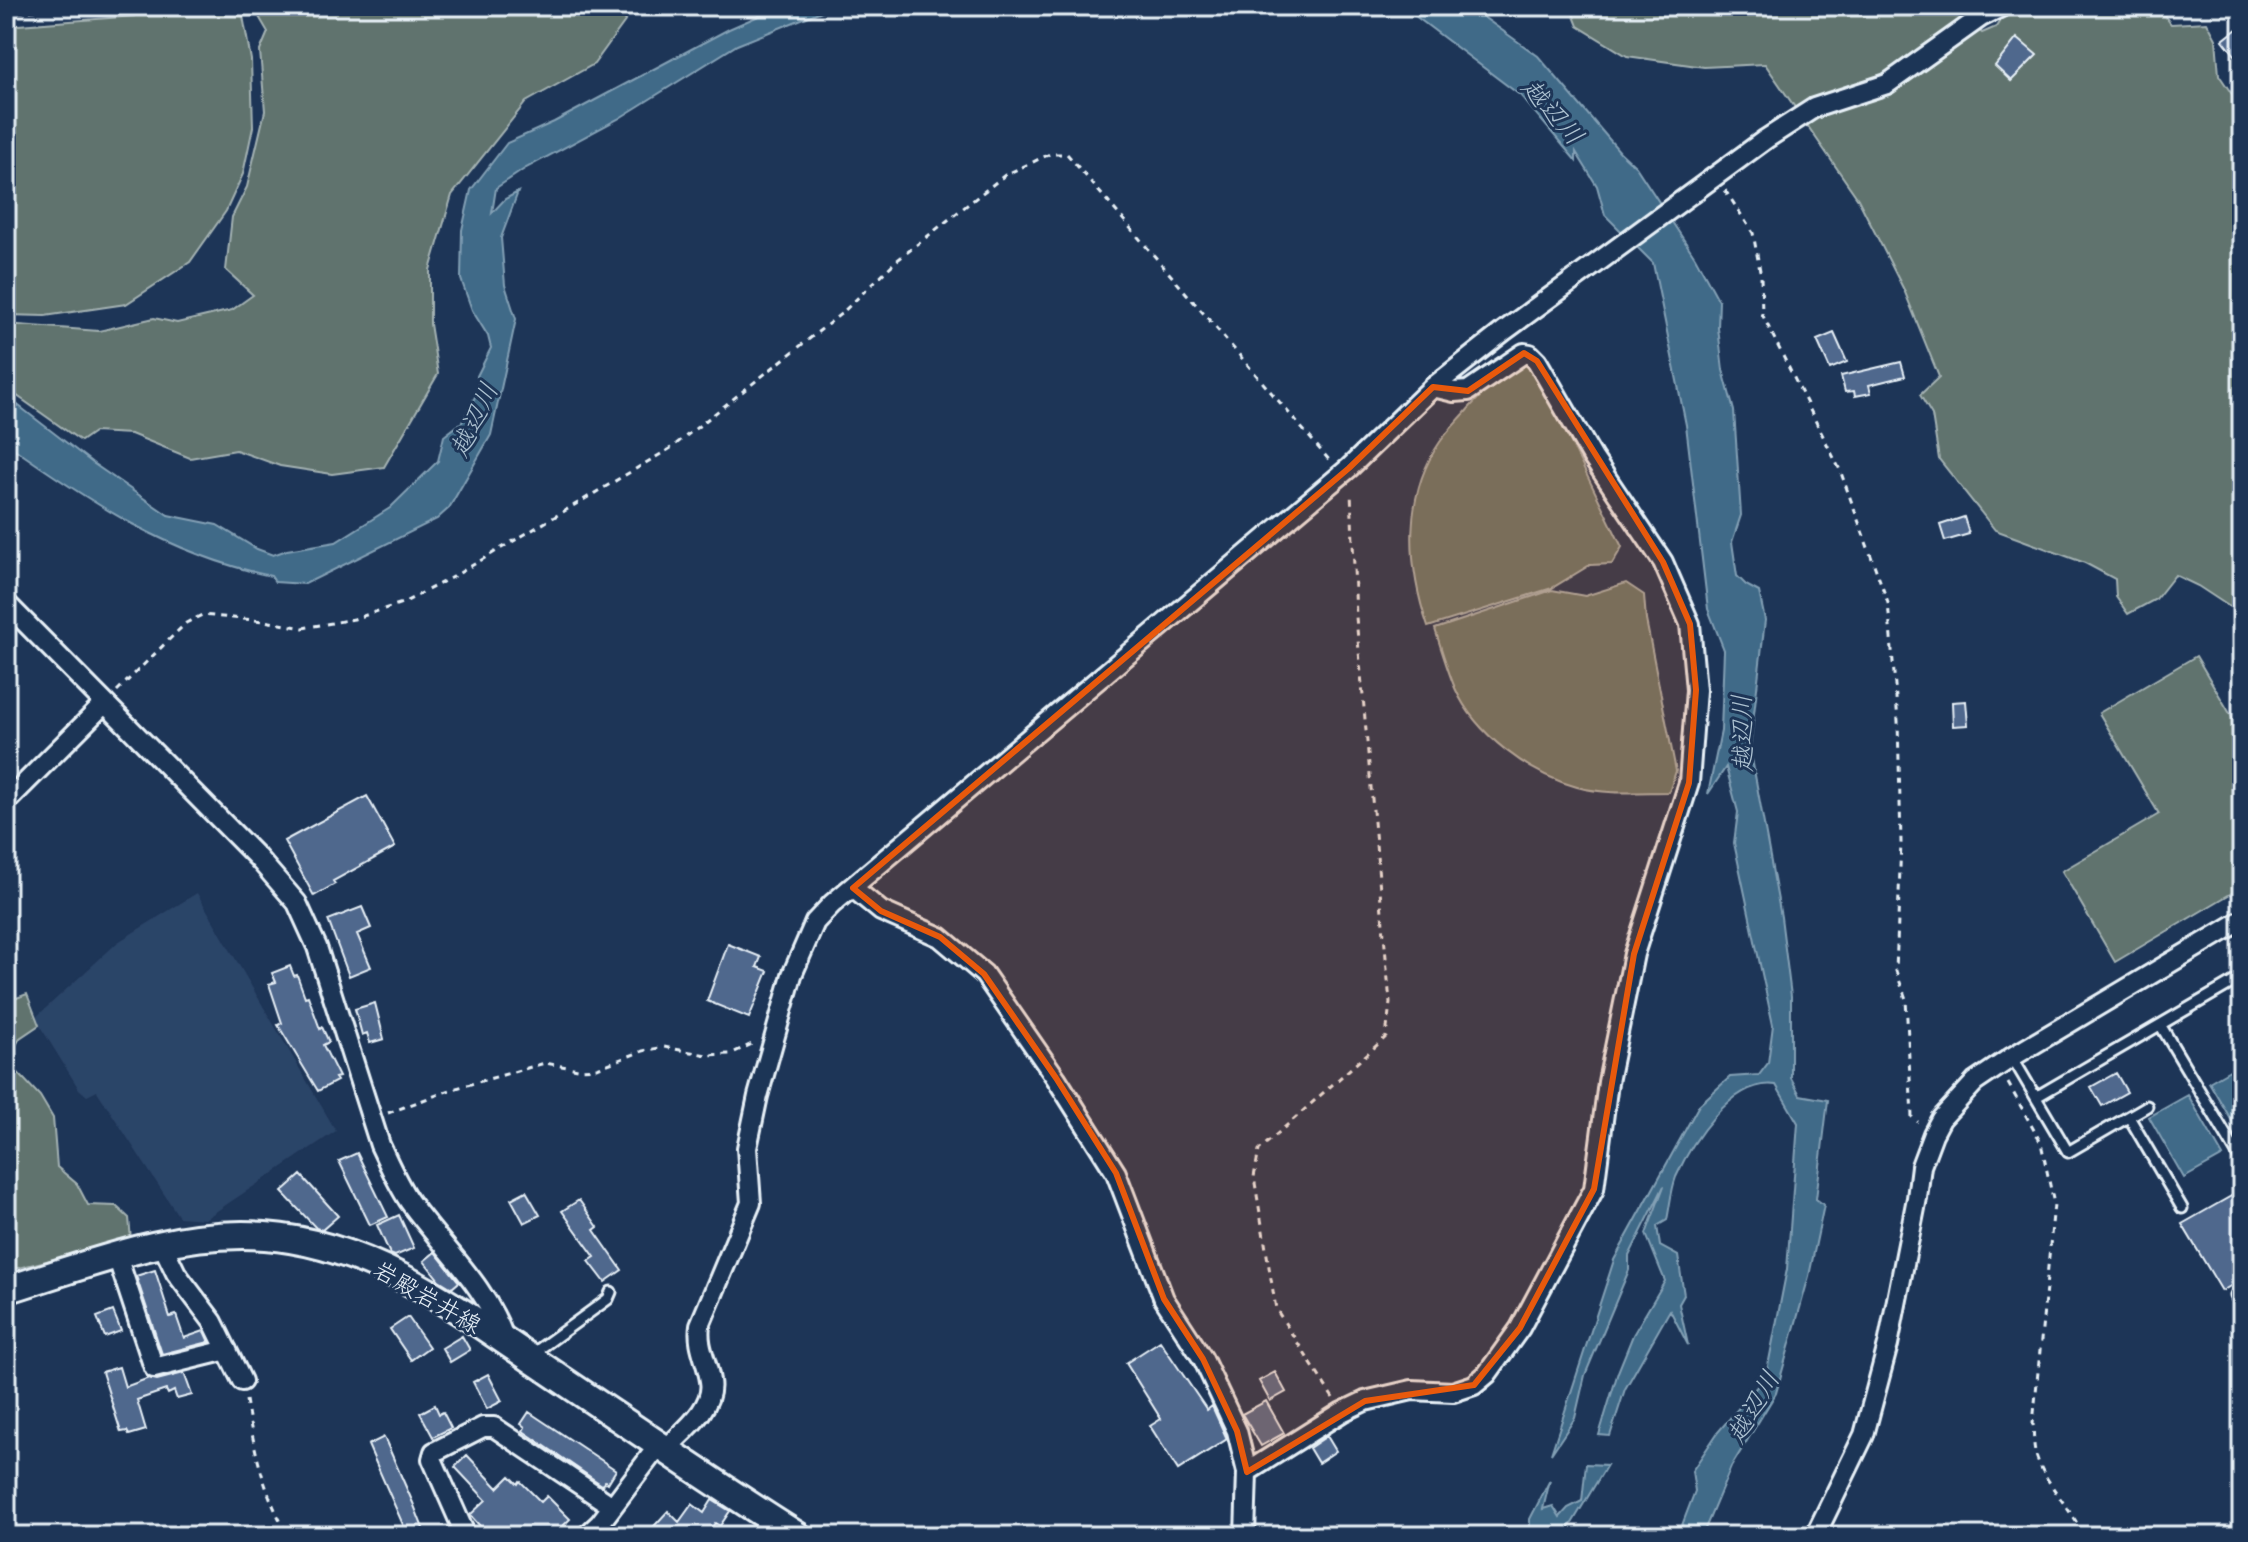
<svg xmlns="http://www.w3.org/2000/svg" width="2248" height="1542" font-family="Mali,'Klee One',sans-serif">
	<rect width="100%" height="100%" fill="#1d3557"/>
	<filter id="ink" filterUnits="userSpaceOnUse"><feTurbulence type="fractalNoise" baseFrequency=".0125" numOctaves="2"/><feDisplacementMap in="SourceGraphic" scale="16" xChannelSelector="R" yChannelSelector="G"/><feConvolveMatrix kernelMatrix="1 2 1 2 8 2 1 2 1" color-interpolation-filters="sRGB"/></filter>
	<g filter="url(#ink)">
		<path fill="#2c4467" d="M197 893 336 1131 205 1219 179 1217 97 1091 87 1096 79 1089 35 1018 118 942Z"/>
		<path fill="#60736e" stroke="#a4b2b3" stroke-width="2" d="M94 6H636L594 64 526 102 452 195 430 270V324L438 374 384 467 332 474 280 466 236 450 190 458 131 434 94 432 81 441 6 388V324L99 331 154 318 177 323 232 310 253 295 226 270 232 217 247 187 265 111 260 51 268 32 258 15 243 16 251 60 253 127 243 174 226 211 190 262 126 304 45 316 6 315V26L135 16Z
			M1570 6H1971L1969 19 1982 33 1996 27 2009 6H2157L2171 24 2207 22 2216 39 2219 75 2242 109V615L2198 586 2175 575 2156 599 2128 614 2116 597 2115 579 2085 563 1995 530 1939 459 1932 415 1920 395 1939 377 1904 290 1858 199 1765 64 1704 67 1627 56 1578 26Z
			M1526 364 1534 367 1622 547 1612 564 1590 565 1552 588 1428 627C1408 568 1402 497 1440 442 1447 432 1456 423 1464 414 1480 395 1503 373 1526 364Z
			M1626 583 1644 595 1646 620 1676 771 1669 792C1639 792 1606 795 1577 787 1529 774 1475 734 1455 688 1447 669 1441 648 1435 629L1552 590 1585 596Z
			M2196 656 2242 734V887L2115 962 2062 871 2159 814 2099 713Z
			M27 994 39 1025 20 1038 7 1061 40 1096 53 1118 57 1167 77 1184 88 1205 116 1206 129 1218 131 1240 6 1271V1002Z"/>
		<path fill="#406a88" stroke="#83a0b5" stroke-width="2" d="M781 6H834L737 45 618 119 526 168 496 188 492 213 505 199 518 192 501 238 505 285 516 319 491 435 449 508 437 519 305 584 275 582 271 576C168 554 91 503 6 443V396L94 464 168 515 217 525 257 549 273 555 287 550 336 542 390 508 438 461 444 436 462 422 479 389 477 376 491 348 488 336 472 310 461 279 462 230 471 190 507 143 554 122 729 29Z
			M1402 6H1452L1479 14 1538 56 1620 152 1636 167 1695 257 1719 301 1718 328 1723 370 1734 411 1741 515 1732 542 1737 576 1746 585 1759 592 1765 620 1750 748 1781 917 1791 996V1078L1800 1095 1828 1100 1816 1199 1824 1205 1809 1276 1776 1393 1731 1467 1702 1536H1678L1695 1491 1692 1471 1718 1432 1766 1376 1787 1269 1798 1123 1776 1085C1732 1078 1691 1143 1676 1177 1671 1190 1670 1206 1667 1220L1657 1226 1660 1246 1678 1256 1684 1295 1679 1304 1688 1345 1670 1310 1625 1389 1610 1436 1599 1435 1618 1372 1633 1335 1665 1281 1646 1234 1664 1186 1629 1256V1270L1585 1375 1575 1418 1551 1454 1614 1260 1699 1105 1730 1077 1759 1075 1768 1063 1773 1025 1734 843 1738 812 1726 767 1708 794 1721 731 1724 650 1708 609 1686 425 1653 263 1605 215 1597 186 1576 152V161L1521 96Z
			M2242 1063V1138L2209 1082Z
			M2188 1095 2223 1156 2184 1178 2149 1117Z
			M1586 1464 1607 1465 1568 1530 1569 1536H1530V1519L1550 1480 1543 1509 1553 1506 1560 1517 1568 1508 1582 1501Z"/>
		<path fill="#50678d" stroke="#e8f1f8" stroke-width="2" d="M2242 25V64L2223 40Z
			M2017 38 2037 55 2011 81 1995 66Z
			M1834 333 1847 362 1830 369 1817 340Z
			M1901 362 1905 376 1869 385 1871 393 1855 396 1854 391 1845 392 1841 376Z
			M1964 517 1969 534 1945 541 1940 525Z
			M1966 701 1968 725 1953 726 1952 702Z
			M367 796 395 847 333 881 335 884 314 896 284 841Z
			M362 907 371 928 357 934 371 967 349 976 328 920Z
			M728 944 761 957 757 967 768 971 749 1018 707 1001Z
			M290 966 294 976 297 975 305 997 308 996 320 1029 322 1027 329 1042 323 1045 339 1077 335 1078 337 1081 318 1091 278 1025 282 1023 269 984 276 982 272 973Z
			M375 1003 384 1039 370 1043 367 1033 362 1035 355 1009Z
			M2116 1073 2127 1092 2102 1106 2091 1087Z
			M357 1153 388 1217 370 1225 339 1161Z
			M301 1175 338 1216 322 1230 316 1228 282 1192Z
			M2242 1190V1279L2222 1291 2182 1224Z
			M526 1191 540 1215 524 1223 511 1199Z
			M579 1200 598 1227 594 1230 622 1270 605 1282 589 1261 595 1257 562 1211Z
			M399 1215 414 1248 395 1256 390 1254 377 1225Z
			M435 1252 459 1282 452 1288 439 1280 424 1261Z
			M155 1270 170 1317 176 1315 184 1338 204 1331 209 1342 162 1354 136 1276Z
			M113 1311 121 1331 105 1337 97 1317Z
			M408 1317 429 1347 411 1360 390 1329Z
			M462 1336 470 1350 450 1362 442 1348Z
			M1160 1341 1207 1410 1212 1406 1227 1439 1178 1470 1150 1426 1161 1419 1126 1363Z
			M119 1367 125 1387 149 1378 157 1380 184 1373 192 1395 177 1399 174 1391 168 1394 166 1390 137 1400 146 1430 129 1435 127 1431 121 1432 102 1372Z
			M1275 1372 1286 1392 1270 1401 1259 1381Z
			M488 1374 502 1401 487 1409 473 1382Z
			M1266 1401 1284 1433 1261 1446 1242 1414Z
			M435 1405 439 1414 443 1412 451 1428 433 1437 420 1413Z
			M529 1412 616 1470 608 1483 605 1481 602 1485 523 1431 525 1427 521 1424Z
			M1327 1436 1336 1451 1318 1463 1309 1448Z
			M384 1437 413 1503 426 1536H408L368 1445Z
			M467 1455 498 1488 510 1476 518 1484 520 1481 541 1502 547 1496 570 1519 553 1536H489L470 1515 486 1500 455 1467Z
			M712 1500 730 1511 720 1526 715 1523 706 1536H645L668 1511 679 1522 692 1504 704 1513Z"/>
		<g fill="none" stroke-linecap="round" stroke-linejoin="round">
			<g stroke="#e8f1f8" stroke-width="15">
				<path id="lane" d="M2161 1026 2242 1162
					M2012 1057 2068 1152 2147 1106
					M2036 1097 2242 977
					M2129 1117 2182 1208
					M2236 1296 2242 1307
					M531 1355 608 1299 611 1292"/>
			</g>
			<g stroke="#e8f1f8" stroke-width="24">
				<path id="street" d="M6 603 257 857 297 903 317 947 380 1145C389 1164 397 1183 409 1201 441 1246 488 1287 505 1341
					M6 802 105 703
					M853 888 881 911 940 937 984 974 1056 1078 1116 1173 1164 1299 1203 1359 1237 1431 1247 1472 1245 1536
					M162 1244 176 1273 213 1322 242 1381
					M117 1256 154 1368 227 1350
					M666 1449C682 1432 715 1408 710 1381 707 1360 697 1347 700 1325L751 1203 747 1148 758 1096 792 975 815 922 832 904 1349 468 1433 387 1504 331 1766 139 1814 108 1887 84 1981 17 2003 6
					M1247 1472 1342 1412 1365 1401 1412 1390 1453 1392 1474 1385 1487 1374 1520 1328 1594 1189 1608 1082 1634 954 1689 783 1696 690 1690 624 1663 562 1593 458 1537 361 1530 354 1524 353 1468 391 1454 392 1433 387
					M466 1536 432 1459 434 1452 483 1427H494L612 1506
					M586 1536 600 1523 659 1445
					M1815 1536 1864 1435 1888 1345 1917 1198 1921 1166 1933 1134 1941 1119 1975 1082 2012 1057 2242 920"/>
			</g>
			<g stroke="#e8f1f8" stroke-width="32">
				<path id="secondary" d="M6 1290C89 1264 176 1229 265 1236 377 1244 471 1319 561 1379 640 1432 718 1486 798 1536"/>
			</g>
			<path stroke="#e8f1f8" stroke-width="3" stroke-dasharray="6 6" stroke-linecap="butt" d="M6 13 77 6
				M1725 190 1753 233 1761 276 1762 314 1840 470 1888 603 1898 721 1901 842 1896 971 1906 999 1912 1117 1918 1122
				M117 691 186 623 202 615 264 621 303 628 354 619 405 602 456 575 671 448 842 313 895 262 1005 175 1050 154H1067L1330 461
				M2008 1083 2041 1143 2054 1204 2033 1424C2034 1433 2033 1442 2035 1451 2041 1479 2071 1508 2084 1536
				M388 1113 453 1089 545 1063 578 1069 597 1068 643 1051 664 1047 707 1055 730 1054 752 1044
				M1333 1398 1276 1309 1254 1177 1259 1150 1386 1037 1390 1003 1356 617 1351 492
				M246 1400C254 1448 263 1494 289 1536"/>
			<use href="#lane" stroke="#1d3557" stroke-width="9"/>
			<use href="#street" stroke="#1d3557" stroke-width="18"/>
			<use href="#secondary" stroke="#1d3557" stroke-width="26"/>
		</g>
	</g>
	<path fill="#e8590c" fill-opacity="0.2" stroke="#e8590c" stroke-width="6" stroke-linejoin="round" d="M1524 353 1537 361 1663 562 1690 624 1696 690 1689 783 1634 954 1594 1189 1520 1328 1474 1385 1365 1401 1247 1472 1237 1431 1203 1359 1164 1299 1116 1173 1056 1078 984 974 940 937 881 911 853 888 1349 468 1433 387 1468 391Z"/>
	<g text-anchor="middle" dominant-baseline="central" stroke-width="6" stroke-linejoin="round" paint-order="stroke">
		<g font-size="24" fill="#e8f1f8" stroke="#1d3557">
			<text transform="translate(428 1296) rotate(30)">岩殿岩井線</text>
		</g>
		<g font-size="26" font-style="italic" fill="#adc2d1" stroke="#1d3557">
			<text transform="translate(1554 111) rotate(49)">越辺川</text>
			<text transform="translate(473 419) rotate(-65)">越辺川</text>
			<text transform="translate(1741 733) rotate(-91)">越辺川</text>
			<text transform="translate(1752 1406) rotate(-60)">越辺川</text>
		</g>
	</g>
	<rect width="2248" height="1542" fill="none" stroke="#1d3557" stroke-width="32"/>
	<rect x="16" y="16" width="2216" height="1510" fill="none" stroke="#e8f1f8" stroke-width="3" filter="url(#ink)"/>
</svg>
